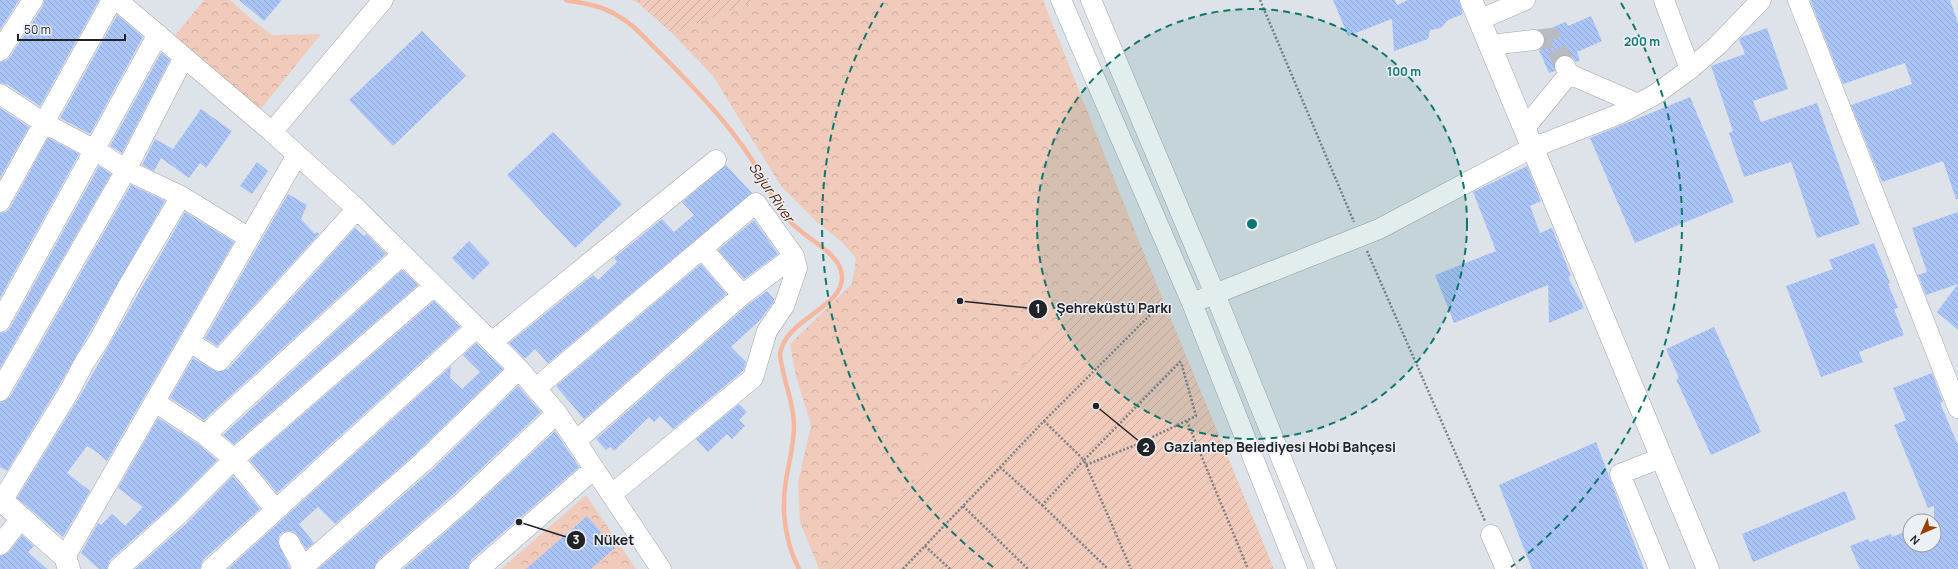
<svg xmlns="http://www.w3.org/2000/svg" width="1958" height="569" font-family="Manrope,sans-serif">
	<defs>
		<pattern id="forest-crowns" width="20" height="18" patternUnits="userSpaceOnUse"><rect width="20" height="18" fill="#f0caba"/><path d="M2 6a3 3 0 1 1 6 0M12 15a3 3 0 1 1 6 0" fill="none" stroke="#ceada0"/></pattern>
		<pattern id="garden-furrows" width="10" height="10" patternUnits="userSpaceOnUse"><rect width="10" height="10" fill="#f0caba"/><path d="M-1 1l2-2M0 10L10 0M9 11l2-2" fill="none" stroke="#ceada0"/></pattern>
		<pattern id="building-back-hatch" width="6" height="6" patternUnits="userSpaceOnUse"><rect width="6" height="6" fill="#aac4f8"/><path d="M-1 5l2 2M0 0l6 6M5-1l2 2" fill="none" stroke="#92a8d4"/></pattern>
	</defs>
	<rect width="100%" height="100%" fill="#dee2e9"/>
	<path fill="url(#forest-crowns)" d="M204 0H230L252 20 272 35 321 34 260 110 173 38Z
		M757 0H1043L1140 244 831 569H819L800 522 798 483 811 425 796 376 790 344 852 284 856 258 841 241 818 223 781 186 713 76 672 33Z
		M586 495 636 569H501Z"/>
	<path fill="url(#garden-furrows)" d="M631 0H757L672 33 637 2Z
		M1140 244 1274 569H831Z"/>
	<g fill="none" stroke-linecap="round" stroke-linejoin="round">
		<path stroke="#f5b79e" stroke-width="4.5" d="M566 0C584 3 603 6 618 16 635 25 647 41 661 54 694 88 726 120 752 160 764 179 773 201 788 219 802 238 842 252 842 277 843 308 786 318 780 354 782 378 794 401 794 426 794 444 789 462 786 480 781 510 785 542 799 569"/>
	</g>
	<path fill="url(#building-back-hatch)" d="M0 0H19L0 30Z
		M44 0H99L40 106 6 84 0 83V62L6 61 10 57 43 6Z
		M239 0H282L264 21Z
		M1333 0H1395L1397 5 1408 0H1459L1463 14 1448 20 1441 28 1430 30 1428 39 1394 51 1392 19 1348 36Z
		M1810 0H1950L1958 23V199H1956L1943 161 1882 182 1851 105 1912 84 1905 63 1843 84Z
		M117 15 143 37 90 134 60 118Z
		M1591 16 1602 41 1577 52 1580 60 1576 62 1571 56 1565 55 1560 56 1555 60V71L1549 73 1539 50 1545 44V38L1542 32 1565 22 1568 26Z
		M1767 28 1788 89 1753 101 1761 122 1817 103 1860 224 1817 238 1791 162 1744 177 1729 133 1733 131 1711 66 1745 54 1739 39 1742 37Z
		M422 31 466 76 393 146 349 100Z
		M161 53 170 60 122 153 110 146Z
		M1690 97 1734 202 1635 243 1590 138Z
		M0 108 29 127 0 178Z
		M201 109 232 131 206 168 200 163 189 178 161 158 154 171 142 165 155 139 173 149Z
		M553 132 622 204 575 248 507 175Z
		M48 138 79 154 0 298V213L6 212 10 208Z
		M257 162 268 171 252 194 240 186Z
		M726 165 752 193 548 363 535 349 526 358H524L509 343 593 275 598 280 617 262 614 258 662 219 674 232 694 215 682 202Z
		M99 166 111 174 0 368V333L6 332 10 328Z
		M1527 166 1541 201 1530 206 1540 233 1552 228 1571 276 1568 277 1584 308 1549 323 1548 285 1454 323 1435 275 1496 251 1473 192Z
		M131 185 165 201 60 384 7 471 0 467V403L10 397Z
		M288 194 307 205 301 219 315 234 317 232 319 234 217 346 205 338Z
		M185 212 234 242 107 461 98 453 87 446 67 473 90 491 63 537 17 498 80 396Z
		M1958 212V330L1937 312 1958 284 1926 295 1918 275 1927 272 1912 228Z
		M754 220 778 254 744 279 718 250Z
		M355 228 364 236 366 234 386 254 204 420 170 398 193 358 217 372 228 369Z
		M469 241 490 263 473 280 452 258Z
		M1874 243 1890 283 1888 284 1898 308 1894 309 1904 335 1859 352 1863 362 1821 377 1786 286 1833 269 1829 260Z
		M701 264 726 294 584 419 556 386Z
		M402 270 418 285 234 444 223 435Z
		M767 291 774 299V301L760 320 731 347 746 362 743 371 673 429 660 416 654 422 649 417 614 451 610 447 606 450 596 439 749 304Z
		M434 301 460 327 277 493 250 460Z
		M1714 327 1761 432 1711 455 1676 379 1679 378 1666 349Z
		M476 343 503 369 415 454 335 524 318 507 299 524 314 543 306 549 295 532 290 531 283 532 279 536 278 542 290 569H228L451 366 450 378 462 389 480 372 463 355Z
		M1932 373 1943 402 1940 403 1958 445V569H1860L1850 546 1868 539 1870 542 1891 534 1892 537 1910 530V545H1934V506L1928 508 1894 425 1906 420 1893 388Z
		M518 386 541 412 456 492 378 560 374 569H318L431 471Z
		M739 404 747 412 739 420 745 426 732 439 727 434 708 452 696 439Z
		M158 418 198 444 217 460 171 506 110 560 107 569H99L81 553 98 523 101 525 112 514 125 526 143 507 118 488Z
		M555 431 579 467 471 560 468 569H403L472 509Z
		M1596 442 1644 569H1532L1499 485Z
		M233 476 260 509 203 560 200 569H135L187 523Z
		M1845 491 1856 519 1753 562 1742 534Z
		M587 516 615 548 591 569H526Z
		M22 535 34 546 28 552 47 569H0V556L9 552Z"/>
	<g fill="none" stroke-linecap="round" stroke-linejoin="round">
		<path stroke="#b8bcc2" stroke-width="20" stroke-dasharray="20 10" stroke-linecap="butt" d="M1534 40 1552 38 1565 66"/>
		<g stroke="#a1a4ab" stroke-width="21">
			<path id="minor" d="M117 0 272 132 357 209 519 369 557 413 661 569
				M1061 0 1192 303 1297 569
				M1091 0 1215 294 1326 569
				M1664 0 1690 69
				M1798 0 1958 408
				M1479 20 1525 0
				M1490 45 1534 40
				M0 51 33 0
				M1565 66 1569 74 1638 104
				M0 94 44 123 95 150 126 170 181 196 127 288 98 342 84 363 70 390 2 501
				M1524 129 1569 74
				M272 132 383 0
				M181 196 249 238
				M0 202 112 0
				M702 248 742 295
				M1192 303 1379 229 1532 148 1619 114 1656 94 1690 69 1718 45 1761 0
				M0 322 158 34
				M190 342 219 361 357 209
				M492 342 716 160
				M536 388 756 203 794 256 797 268 784 306 767 331 753 378 612 494
				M0 391 126 170 184 57
				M155 402 205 435 234 459 275 509
				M205 435 403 254
				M576 441 742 295 794 256
				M1491 535 1506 569
				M289 542 303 567
				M0 545 22 517
				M65 557 297 155
				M118 569 179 514 234 459 434 286
				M211 569 477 327
				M301 569 423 462 519 369
				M385 569 464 501 557 413
				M479 569 594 469
				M1659 569 1620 474 1661 458"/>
		</g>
		<g stroke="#a1a4ab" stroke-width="23">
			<path id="major" d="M1471 0 1708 569
				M0 499 65 557 69 569"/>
		</g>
		<path stroke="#7d7f84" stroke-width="2.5" stroke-dasharray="2 2" stroke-linecap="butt" d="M1260 0 1354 222
			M1367 251 1485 521
			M1044 421 1084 460 1181 361
			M1187 421 1248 569
			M1086 465 1138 444 1196 416 1181 362
			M1000 467 1042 505 1084 460 1131 569
			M1042 505 1108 569
			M963 506 1028 569
			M925 546 950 569
			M903 569 1044 421 1157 308"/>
		<use href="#minor" stroke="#fff" stroke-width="20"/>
		<use href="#major" stroke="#fff" stroke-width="22"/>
	</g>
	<circle cx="1252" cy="224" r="215" fill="#0f766e" fill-opacity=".12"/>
	<g fill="none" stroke="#0f766e" stroke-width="2" stroke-dasharray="7 5">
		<circle cx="1252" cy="224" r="215"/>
		<path d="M993 567A430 430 0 0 1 883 3M1621 3A430 430 0 0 1 1511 567"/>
	</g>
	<g text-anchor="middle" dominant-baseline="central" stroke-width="3" stroke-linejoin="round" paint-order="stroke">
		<g font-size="14" font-style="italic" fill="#531e03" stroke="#ebeff6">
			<text transform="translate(772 192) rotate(56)">Sajur River</text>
		</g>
	</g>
	<circle cx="1252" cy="224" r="6" fill="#0f766e" stroke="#ebeff6" stroke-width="2"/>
	<g font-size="12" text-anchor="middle" font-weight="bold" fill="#0f766e" stroke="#ebeff6" stroke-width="3" stroke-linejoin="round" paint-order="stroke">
		<text x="1642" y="46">200 m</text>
		<text x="1404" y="76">100 m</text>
	</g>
	<path fill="none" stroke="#222326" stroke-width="1.5" d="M960 301L1038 309M1096 406L1146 447M519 522L576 540"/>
	<g fill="#222326" stroke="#ebeff6" stroke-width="1.5">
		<circle cx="960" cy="301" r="4"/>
		<circle cx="1096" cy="406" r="4"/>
		<circle cx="519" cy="522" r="4"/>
		<circle cx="1038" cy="309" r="10"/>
		<circle cx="1146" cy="447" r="10"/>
		<circle cx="576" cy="540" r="10"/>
	</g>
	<g font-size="12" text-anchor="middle" font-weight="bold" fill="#fff">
		<text x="1038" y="313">1</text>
		<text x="1146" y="452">2</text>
		<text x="576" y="544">3</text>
	</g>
	<g font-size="14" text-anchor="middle" font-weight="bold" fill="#222326" stroke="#ebeff6" stroke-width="3" stroke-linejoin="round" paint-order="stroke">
		<text x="1114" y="313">Şehreküstü Parkı</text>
		<text x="1280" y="452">Gaziantep Belediyesi Hobi Bahçesi</text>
		<text x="614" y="545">Nüket</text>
	</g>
	<g transform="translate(1922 533) rotate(225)"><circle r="19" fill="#ebeff6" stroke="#9b9da3"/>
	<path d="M0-3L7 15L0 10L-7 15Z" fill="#a03e01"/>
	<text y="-6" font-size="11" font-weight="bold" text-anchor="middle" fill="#222326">N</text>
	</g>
	<path d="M18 34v6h107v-6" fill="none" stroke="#222326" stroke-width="2"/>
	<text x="24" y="34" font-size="12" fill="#222326" stroke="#ebeff6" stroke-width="3" paint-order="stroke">50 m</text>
</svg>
